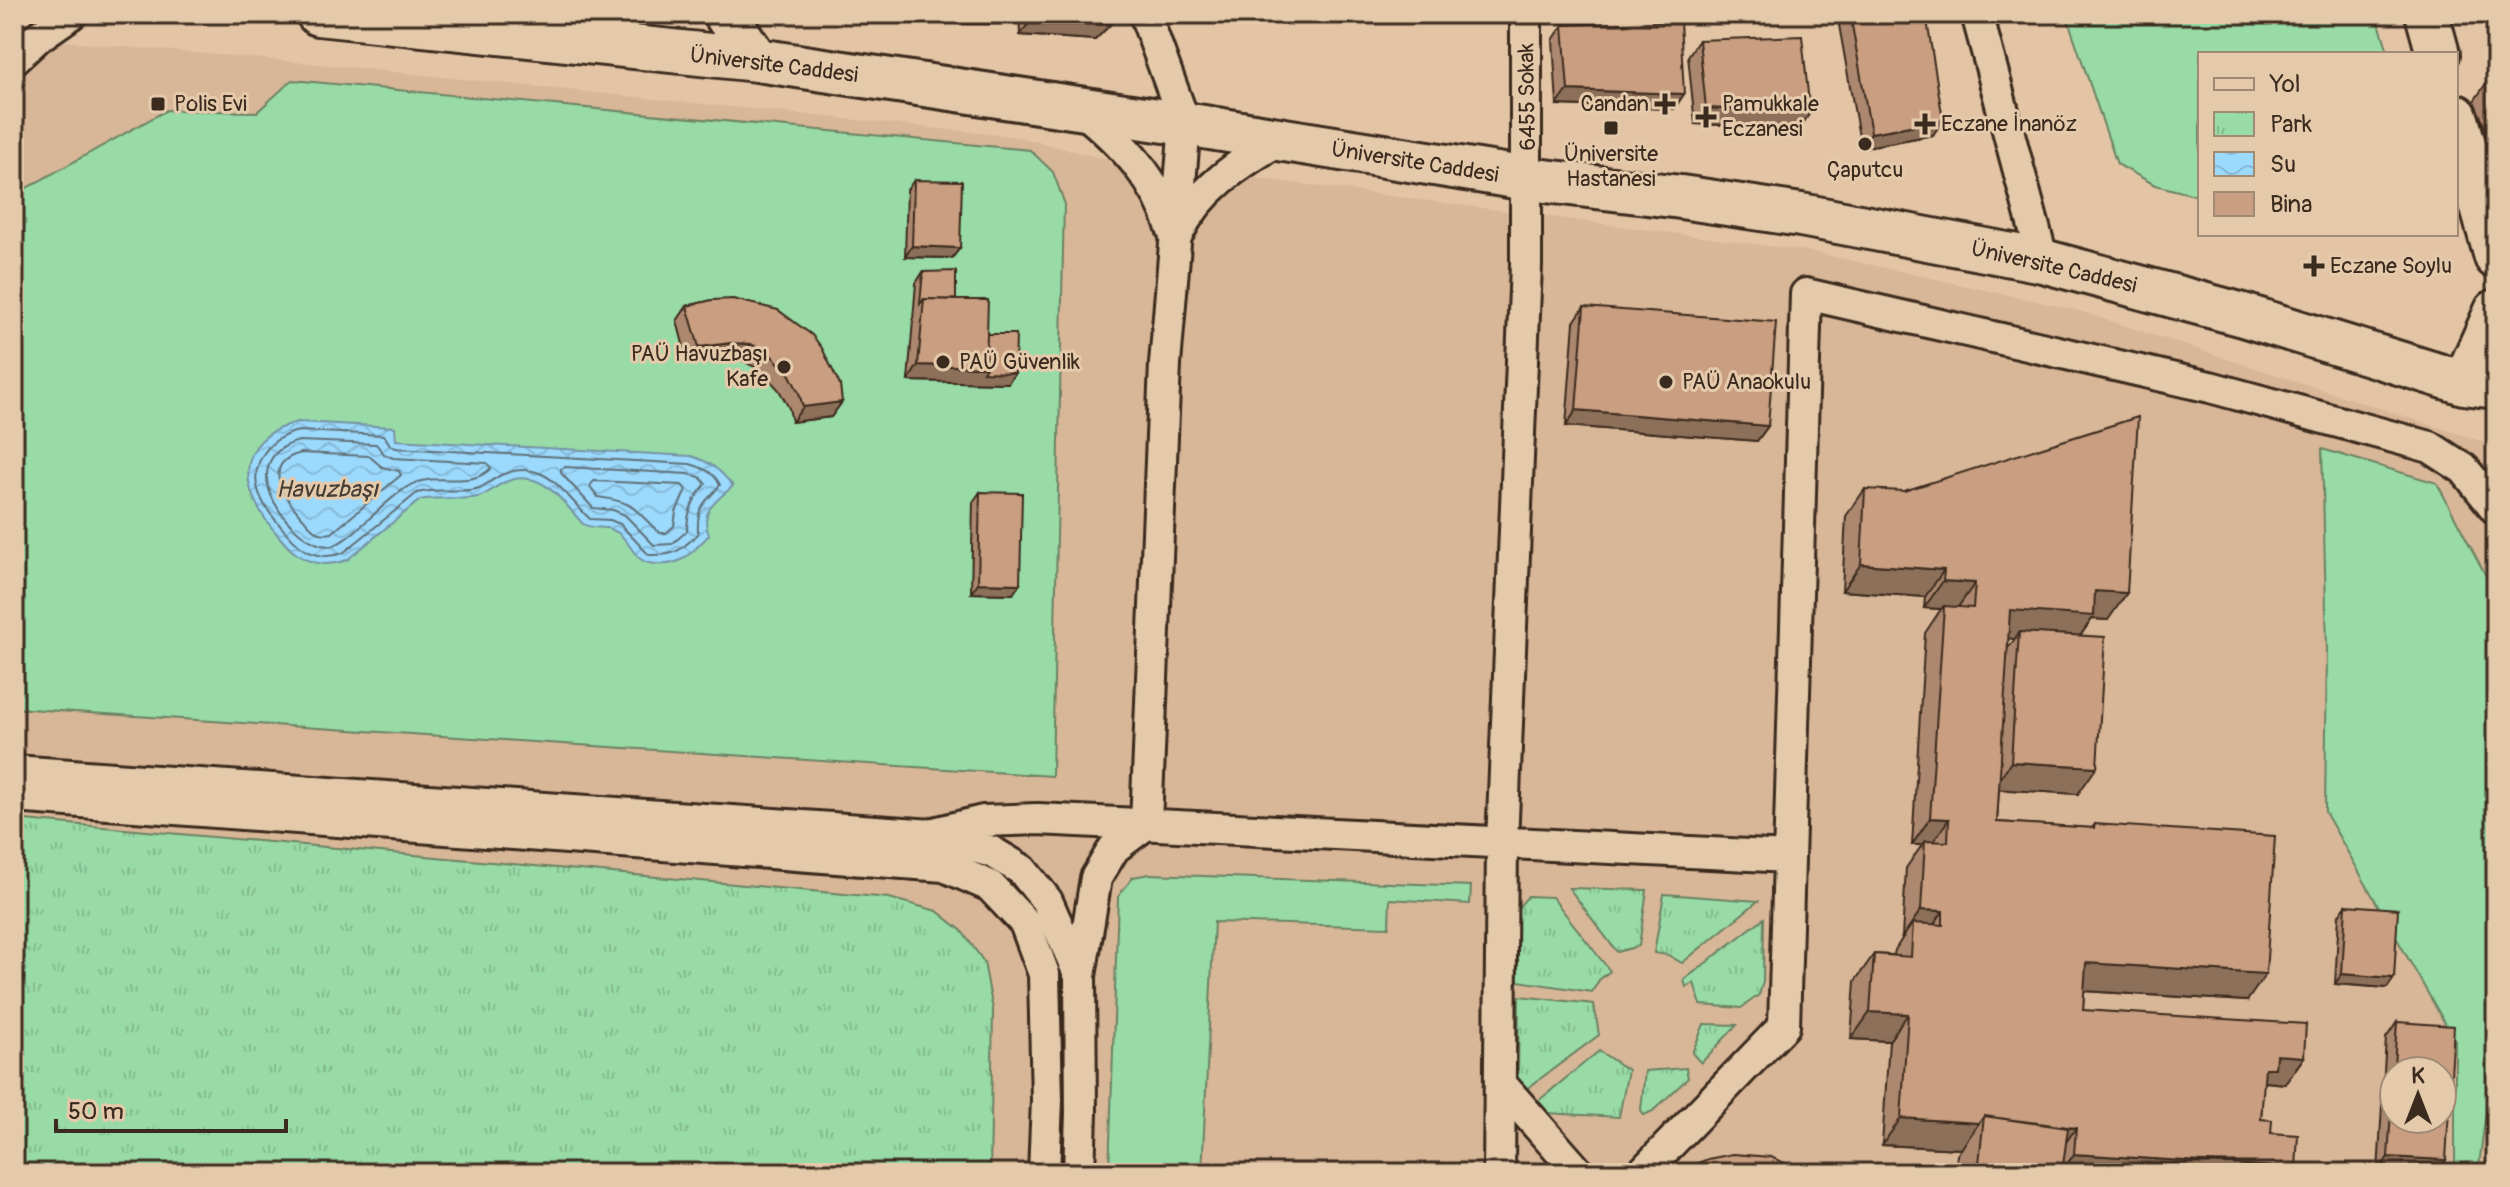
<svg xmlns="http://www.w3.org/2000/svg" width="2510" height="1187" font-family="Pangolin,sans-serif">
	<defs>
		<pattern id="park-tufts" width="24" height="20" patternUnits="userSpaceOnUse" patternTransform="scale(2)"><rect width="24" height="20" fill="#98dba7"/><path d="M3 7l-1-3M5 7V3M7 7l1-3M15 17l-1-3M17 17v-4M19 17l1-3" fill="none" stroke="#84bc8f"/></pattern>
		<pattern id="water-waves" width="16" height="10" patternUnits="userSpaceOnUse" patternTransform="scale(2)"><rect width="16" height="10" fill="#9bd9fd"/><path d="M0 5q4-4 8 0t8 0" fill="none" stroke="#86bad8"/></pattern>
	</defs>
	<rect width="100%" height="100%" fill="#e3c5a6"/>
	<filter id="ink" filterUnits="userSpaceOnUse"><feTurbulence type="fractalNoise" baseFrequency=".0125" numOctaves="2"/><feDisplacementMap in="SourceGraphic" scale="16" xChannelSelector="R" yChannelSelector="G"/><feConvolveMatrix kernelMatrix="1 2 1 2 8 2 1 2 1" color-interpolation-filters="sRGB"/></filter>
	<g filter="url(#ink)">
		<path fill="#d8b698" fill-rule="evenodd" d="M14 37 309 63 1019 137 1096 157 1808 251 2076 310 2496 446V1173H14ZM2394 1071H2442V1119H2394Z"/>
		<path fill="#98dba7" stroke="#6a8262" stroke-width="2" d="M2066 14H2376L2389 54H2200V196H2198L2155 185 2117 164Z
			M292 80 1030 150 1053 172 1064 202 1052 776 14 708V248L25 189 167 110 257 112Z
			M2322 449 2437 483 2496 595V1036L2478 1173H2455V1041L2325 812 2327 649Z
			M1150 874 1471 886 1470 904 1390 899 1389 927 1214 922 1202 1173H1109L1118 897 1133 877Z"/>
		<path fill="url(#park-tufts)" stroke="#6a8262" stroke-width="2" d="M14 819 889 898 937 911 961 930 984 962 993 1010 990 1173H14Z
			M1569 888 1647 890 1639 946 1617 952Z
			M1664 894 1758 901 1682 963 1668 955 1654 953Z
			M1528 896 1552 897 1610 971 1599 980 1592 992 1518 981 1516 910Z
			M1764 918 1763 982 1759 995 1741 1008 1701 1005 1694 983 1686 987 1684 980Z
			M1519 996 1594 1004 1599 1035 1525 1090 1518 1079Z
			M1704 1024 1737 1025 1701 1063 1692 1053Z
			M1599 1051 1628 1070 1619 1117 1546 1113 1532 1106Z
			M1686 1068 1688 1078 1653 1111 1644 1115 1641 1110 1645 1071Z"/>
		<path fill="url(#water-waves)" stroke="#7593a4" stroke-width="2" d="M297 422 395 427 396 440 691 456C711 462 720 470 733 486 716 501 699 511 709 535 701 543 691 555 681 560 670 566 648 566 639 558 630 549 625 535 613 530 604 525 593 530 583 524 562 501 540 465 503 483 495 487 489 493 481 496 465 502 439 495 420 500L347 560C335 564 322 566 310 561 295 556 286 545 277 534 239 491 232 440 297 422Z"/>
		<g fill="none" stroke-linecap="round" stroke-linejoin="round">
			<path stroke="#617077" stroke-width="2" d="M299 431 384 435 390 445 396 448 690 464C703 468 714 472 720 485 702 507 697 504 698 534 680 551 675 556 649 555L620 524 610 520 590 519C563 494 546 456 501 475 493 479 487 485 479 488 463 494 437 487 417 493L343 553C331 557 318 557 307 551 298 547 291 538 284 530 276 521 267 511 262 500 246 468 266 438 299 431Z
				M299 441 376 444 384 454 393 458 487 463 491 468C471 489 440 473 415 483 391 492 349 544 331 546 294 549 227 460 299 441Z
				M301 453 369 456 382 467 399 471 401 475 332 533C328 534 324 534 320 533 312 531 307 522 301 516 284 497 260 463 301 453Z
				M565 467 688 474 700 477 706 484C693 499 687 512 687 531L672 544 654 545 625 515 613 510 593 508 561 473V469Z
				M594 481 682 485 686 490 676 512 674 526 666 533H660C632 509 639 503 598 497L590 486Z"/>
			<g stroke="#3b2a1e" stroke-width="36">
				<path id="street" d="M1145 14 1185 124 1165 364 1146 824
					M1977 14 2043 261
					M14 59 38 37 71 14
					M1082 110C1122 143 1158 180 1173 231
					M1178 233C1199 190 1238 164 1279 140
					M14 771 933 835 992 852 1022 870 1047 901 1080 976 1081 1113 1079 1173
					M14 797 944 866 990 886 1025 923 1044 974 1047 1100 1044 1173
					M934 833 983 821 1038 819 1789 857
					M1080 976 1096 878 1114 848 1146 824
					M1500 1083 1579 1173
					M1499 1173 1502 843 1526 265V14
					M1642 1173 1784 1026 1806 294 2210 387 2430 447 2464 469 2496 509"/>
			</g>
			<g stroke="#3b2a1e" stroke-width="48">
				<path id="secondary" d="M318 14 757 60 1185 124 1528 179 1681 197 1801 215 2043 261 2243 315 2464 383 2496 387
					M725 14 757 60
					M2427 14 2438 54
					M2456 116 2496 257
					M2464 383 2496 311"/>
			</g>
			<use href="#street" stroke="#e4caab" stroke-width="30"/>
			<use href="#secondary" stroke="#e4caab" stroke-width="42"/>
		</g>
		<path fill="#ad886f" stroke="#3b2a1e" stroke-width="2" fill-rule="evenodd" d="M906 14H1010L1002 24 906 22Z
			M1019 14H1118L1109 26 1095 40 1020 35Z
			M1837 14H1926L1933 135 1861 148Z
			M1563 25 1684 94 1674 109 1557 105 1553 40Z
			M1699 40 1800 128 1695 124 1688 56Z
			M2496 78V154L2474 101 2487 82Z
			M914 180 960 248 952 258 905 257 907 190Z
			M923 272 956 300 987 334 1008 383 908 381 916 283Z
			M712 300 842 402 831 417 792 422 789 408 779 390 761 370 741 360 720 358 688 363 677 321 687 306Z
			M1584 307 1768 426 1757 441 1566 426 1574 322Z
			M1865 489 2108 620 2092 619 2080 636 2078 794 1999 789 1997 822 2092 828 2095 824 2247 1001 2084 991 2083 1010 2304 1057 2285 1084 2266 1082 2263 1085 2261 1119 2296 1168 2293 1173H1955L1957 1155 1961 1149 1882 1145 1889 1041 1851 1039 1855 981 1874 954 1894 955 1895 950 1903 937H1902L1906 868 1922 845H1912L1925 633 1941 609 1924 608 1925 597 1842 591 1846 516ZM2008 638 2015 639 2007 649Z
			M980 492 1013 594 971 593 973 502Z
			M2346 905 2394 978 2387 988 2335 984 2339 915Z
			M2397 1022 2446 1160 2437 1173 2378 1172 2386 1038Z"/>
		<path fill="#8d6f5a" stroke="#3b2a1e" stroke-width="2" d="M912 14H1010L1002 24 906 22Z
			M1118 14 1109 26 1095 40 1020 35 1031 20Z
			M1568 90 1684 94 1674 109 1557 105Z
			M1706 108 1810 113 1800 128 1695 124Z
			M1943 120 1933 135 1861 148 1871 133Z
			M912 246 960 248 952 258 905 257Z
			M731 343 751 344 741 360 720 358 688 363 699 347Z
			M918 365 986 367 1015 373 1008 383 908 381Z
			M842 402 831 417 792 422 803 407Z
			M1576 410 1768 426 1757 441 1566 426Z
			M1861 564 1944 570 1925 597 1842 591Z
			M1943 581 1975 583 1956 610 1944 606 1941 609 1924 608Z
			M978 583 1020 584 1013 594 971 593Z
			M2095 591 2127 593 2108 620 2092 619 2075 643 2019 632 2015 639 1991 637 2010 610Z
			M2011 762 2097 767 2078 794 1992 789Z
			M1930 818 1949 819 1930 846 1925 841 1922 845H1912Z
			M1921 910 1943 911 1925 938 1913 923 1903 937H1902Z
			M2086 963 2266 974 2247 1001 2067 990Z
			M2342 974 2394 978 2387 988 2335 984Z
			M1870 1012 1908 1014 1889 1041 1851 1039Z
			M2276 1055 2304 1057 2285 1084 2266 1082 2257 1095 2265 1068Z
			M1901 1118 1979 1123 1961 1149 1882 1145Z
			M1984 1123 2076 1128 2057 1155Z
			M2074 1154 2296 1168 2293 1173H2061Z
			M2388 1157 2446 1160 2437 1173 2378 1172Z"/>
		<path fill="#c99e81" stroke="#3b2a1e" stroke-width="2" fill-rule="evenodd" d="M1030 14H1117L1106 25 1031 20Z
			M1850 14H1926L1943 120 1871 133Z
			M1680 21 1684 94 1568 90 1563 25Z
			M1802 36 1810 113 1706 108 1699 40Z
			M2496 78V102L2487 82Z
			M914 180 962 181 960 248 912 246Z
			M956 271V300L924 299 920 304 923 272Z
			M733 299 778 310 812 335 822 348 840 385 842 402 803 407 799 393 790 375 771 355 751 344 731 343 699 347 687 306 712 300Z
			M924 299 988 300 986 367 918 365Z
			M1584 307 1776 322 1768 426 1576 410Z
			M987 334H1016L1015 373 983 372 986 367Z
			M2138 417 2127 593 2095 591 2094 616 2010 610 1997 822 2094 828 2095 824 2275 836 2266 974 2086 963 2083 1010 2306 1024 2304 1057 2276 1055 2275 1068H2265L2261 1119 2272 1120 2271 1133 2298 1135 2296 1168 2074 1154 2076 1128 1984 1116 1979 1123 1901 1118 1908 1014 1870 1012 1874 954 1911 957 1913 923 1943 925V911L1921 910 1925 841 1948 842 1949 819 1930 818 1944 606 1973 608 1975 583 1943 581 1944 570 1861 564 1865 489 1904 491Z
			M980 492 1022 493 1020 584 978 583Z
			M2019 632 2105 637 2097 767 2011 762Z
			M2346 905 2398 909 2394 978 2342 974Z
			M2397 1022 2454 1026 2446 1160 2388 1157ZM2394 1071H2442V1119H2394Z
			M1984 1116 2068 1128 2062 1173H1978Z
			M1733 1154 1771 1157 1807 1173H1683L1696 1164 1708 1159Z"/>
	</g>
	<g fill="#3b2a1e" stroke="#e4caab" stroke-width="3">
		<rect x="150" y="96" width="16" height="16" rx="4"/>
		<path d="M1661 92h8v8h8v8h-8v8h-8v-8h-8v-8h8z"/>
		<path d="M1702 105h8v8h8v8h-8v8h-8v-8h-8v-8h8z"/>
		<path d="M1921 112h8v8h8v8h-8v8h-8v-8h-8v-8h8z"/>
		<rect x="1603" y="120" width="16" height="16" rx="4"/>
		<circle cx="1865" cy="144" r="8"/>
		<path d="M2310 254h8v8h8v8h-8v8h-8v-8h-8v-8h8z"/>
		<circle cx="943" cy="362" r="8"/>
		<circle cx="784" cy="367" r="8"/>
		<circle cx="1666" cy="382" r="8"/>
	</g>
	<g text-anchor="middle" dominant-baseline="central" stroke-width="6" stroke-linejoin="round" paint-order="stroke">
		<g font-size="22" fill="#3b2a1e" stroke="#e4caab">
			<text transform="translate(774 65) rotate(7)">Üniversite Caddesi</text>
			<text transform="translate(1527 97) rotate(-91)">6455 Sokak</text>
			<text transform="translate(1415 162) rotate(9)">Üniversite Caddesi</text>
			<text transform="translate(2054 267) rotate(13)">Üniversite Caddesi</text>
		</g>
		<g font-size="22" fill="#3b2a1e" stroke="#e4caab" text-anchor="start">
			<text x="174" y="104">Polis Evi</text>
			<text x="1649" y="104" text-anchor="end">Candan</text>
			<text x="1722" y="104">Pamukkale<tspan x="1722" dy="25">Eczanesi</tspan></text>
			<text x="1941" y="124">Eczane İnanöz</text>
			<text x="1611" y="154" text-anchor="middle">Üniversite<tspan x="1611" dy="25">Hastanesi</tspan></text>
			<text x="1865" y="170" text-anchor="middle">Çaputcu</text>
			<text x="2330" y="266">Eczane Soylu</text>
			<text x="768" y="354" text-anchor="end">PAÜ Havuzbaşı<tspan x="768" dy="25">Kafe</tspan></text>
			<text x="959" y="362">PAÜ Güvenlik</text>
			<text x="1682" y="382">PAÜ Anaokulu</text>
		</g>
		<g font-size="24" font-style="italic" fill="#453c34" stroke="#e4caab">
			<text x="327" y="489">Havuzbaşı</text>
		</g>
	</g>
	<rect width="2510" height="1187" fill="none" stroke="#e4caab" stroke-width="48"/>
	<rect x="24" y="24" width="2462" height="1139" fill="none" stroke="#3b2a1e" stroke-width="3" filter="url(#ink)"/>
	<rect x="2198" y="52" width="260" height="184" fill="#e4caab" stroke="#a08a73" stroke-width="2"/>
	<rect x="2214" y="78" width="40" height="12" fill="#e4caab" stroke="#a08a73" stroke-width="2"/>
	<text x="2270" y="92" font-size="24" fill="#3b2a1e">Yol</text>
	<rect x="2214" y="112" width="40" height="24" fill="url(#park-tufts)" stroke="#a08a73" stroke-width="2"/>
	<text x="2270" y="132" font-size="24" fill="#3b2a1e">Park</text>
	<rect x="2214" y="152" width="40" height="24" fill="url(#water-waves)" stroke="#a08a73" stroke-width="2"/>
	<text x="2270" y="172" font-size="24" fill="#3b2a1e">Su</text>
	<rect x="2214" y="192" width="40" height="24" fill="#c99e81" stroke="#a08a73" stroke-width="2"/>
	<text x="2270" y="212" font-size="24" fill="#3b2a1e">Bina</text>
	<g transform="translate(2418 1095)"><circle r="38" fill="#e4caab" stroke="#a08a73" stroke-width="2"/>
	<path d="M0-6L14 30L0 20L-14 30Z" fill="#3b2a1e"/>
	<text y="-12" font-size="22" font-weight="bold" text-anchor="middle" fill="#3b2a1e">K</text>
	</g>
	<path d="M56 1119v12h230v-12" fill="none" stroke="#3b2a1e" stroke-width="4"/>
	<text x="68" y="1119" font-size="24" fill="#3b2a1e" stroke="#e4caab" stroke-width="6" paint-order="stroke">50 m</text>
</svg>
